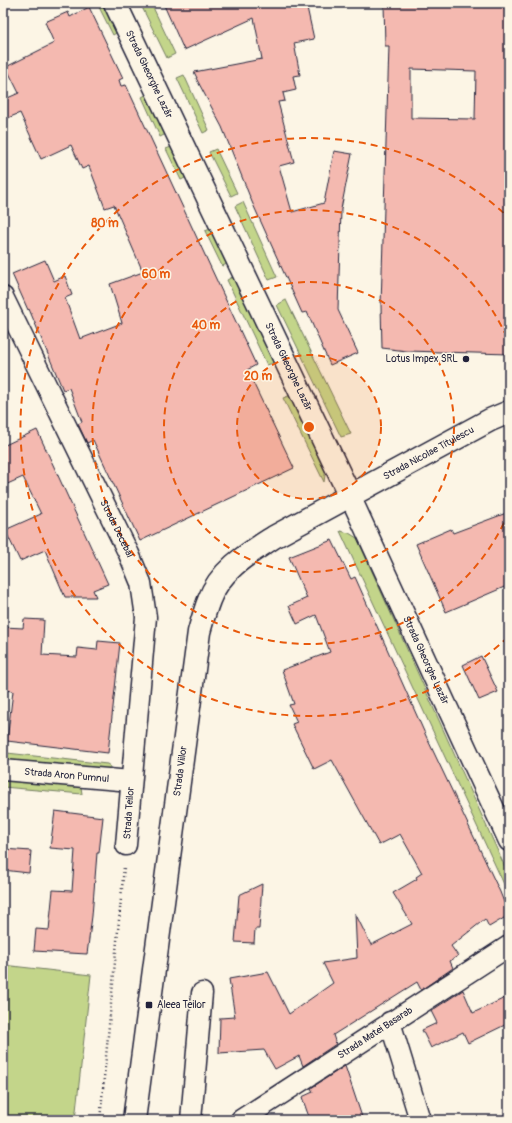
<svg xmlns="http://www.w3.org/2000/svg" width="512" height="1123" font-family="Pangolin,sans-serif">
	<rect width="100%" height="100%" fill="#fcf5e5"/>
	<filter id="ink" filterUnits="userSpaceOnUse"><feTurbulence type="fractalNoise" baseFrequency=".025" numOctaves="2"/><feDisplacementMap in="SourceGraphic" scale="8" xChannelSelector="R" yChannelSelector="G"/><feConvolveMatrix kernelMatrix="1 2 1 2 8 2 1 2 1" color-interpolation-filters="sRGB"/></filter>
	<g filter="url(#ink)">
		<path fill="#c3d58a" stroke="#727c62" d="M97 3H108L121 30 113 35Z
			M140 3H151L175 54 167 58Z
			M184 75 209 130 203 133 177 78Z
			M151 92 170 132 160 137 142 97Z
			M176 145 189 176 181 180 166 149Z
			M216 149 237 193 231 196 209 152Z
			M243 202 277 277 269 280 235 206Z
			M213 228 230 263 222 266 205 231Z
			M236 275 276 362 267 365 227 280Z
			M286 300 351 434 341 437 277 305Z
			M291 395 326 468 324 482 283 398Z
			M340 531 349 533 357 538 509 876V895Z
			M7 753 107 764 110 766V770L6 761Z
			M3 780 81 787 82 794 3 787Z
			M3 965 91 975 75 1120H3Z"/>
		<path fill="#f4b9b0" stroke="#22223b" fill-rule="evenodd" d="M163 3H306L314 39 294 43 300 75 293 76 296 90 283 93 285 101 278 102 294 162 279 166 292 212 324 203 334 151 352 154 341 209 338 310 358 353 330 365 307 312 302 313 252 202 222 127 196 78H197L194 72 262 59 254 18 184 50Z
			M384 3 478 5V3H509V354L407 351 382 348 381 305 389 46H385ZM411 69 476 71 475 119 411 118Z
			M89 7 123 78 119 80 121 86 126 85 256 365 247 370 294 468 140 541 93 440 87 443 78 424 82 422 69 388 63 390 29 309 28 310 12 274 45 260 54 281 65 276 72 295 65 298 80 339 122 323 110 284 143 272 114 205 105 208 89 166 82 169 71 145 41 159 20 113 3 120V100L19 93 6 67 54 43 45 22 68 12 70 17Z
			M37 430 108 584 93 590 96 597H65L45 550 20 561 5 530 41 514 23 477 3 486V446Z
			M509 512V585L446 612 416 544 451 529 453 533Z
			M332 540 351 579 355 577 426 736 500 892 509 915 489 927 485 919 451 946 458 956 450 961 453 968 421 990 417 982 333 1035 336 1044 303 1066 299 1056 275 1069 264 1050 219 1053 220 1018 235 1017 229 979 268 972 289 1014 333 983 323 963 357 958 355 913 371 945 412 924 393 893 417 879 416 877 422 873 400 834 379 845 332 760 314 769 292 724 297 722 289 705 294 704 282 670 330 652 316 615 297 624 289 606 307 598 289 557Z
			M24 619 44 620 42 655 77 657 78 648 97 650 98 641 120 643 108 753 7 741 13 691 3 690 4 627 23 628Z
			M481 656 498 692 479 700 463 665Z
			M55 811 103 817 99 853H97L92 916 87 954 34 951 36 929 49 930 53 890 72 891 75 850 50 848Z
			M3 849 31 851 29 873 3 870Z
			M262 884 259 929H255L254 943 235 942 239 895Z
			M463 990 473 1013 509 996V1023L468 1043 463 1032 431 1048 422 1030 437 1023 431 1011Z
			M345 1066 363 1120H310L302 1097 313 1092 311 1088Z"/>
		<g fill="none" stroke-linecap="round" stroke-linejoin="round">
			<g stroke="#22223b" stroke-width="23">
				<g id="minor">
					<path id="s1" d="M3 297 129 554 141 583 146 617 126 845"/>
					<path id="s2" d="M350 496 509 841"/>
					<path id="s3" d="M3 770 131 781"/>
					<path d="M390 1022 420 1120"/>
					<path d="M191 1120 202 993"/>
					<path id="s4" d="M241 1120 509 946"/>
				</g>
			</g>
			<g stroke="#22223b" stroke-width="25">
				<g id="tertiary">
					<path id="s5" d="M115 3 350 496"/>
					<path id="s6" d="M134 1120 199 632C202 621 205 610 209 600 220 570 249 553 274 537L490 420 509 412"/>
				</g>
			</g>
			<path stroke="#22223b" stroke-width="2.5" stroke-dasharray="1 3" stroke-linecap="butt" d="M100 1120 124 867"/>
			<use href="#minor" stroke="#fcf5e5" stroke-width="20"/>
			<use href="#tertiary" stroke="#fcf5e5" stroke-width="22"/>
		</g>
	</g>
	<circle cx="309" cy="427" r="72" fill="#e8590c" fill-opacity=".12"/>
	<g fill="none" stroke="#e8590c" stroke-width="2" stroke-dasharray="7 5">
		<circle cx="309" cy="427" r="72"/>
		<circle cx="309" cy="427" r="145"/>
		<path d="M509 512A217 217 0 1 1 509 342"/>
		<path d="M508 637A289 289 0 1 1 508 217"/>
	</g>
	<g fill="#22223b" stroke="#fcf5e5" stroke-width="1.5">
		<circle cx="466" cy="359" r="4"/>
		<rect x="145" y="1001" width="8" height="8" rx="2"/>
	</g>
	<g text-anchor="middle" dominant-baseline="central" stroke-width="3" stroke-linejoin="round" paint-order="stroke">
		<g font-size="10" fill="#22223b" stroke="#fcf5e5">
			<text stroke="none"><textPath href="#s5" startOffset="79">Strada Gheorghe Lazăr</textPath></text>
			<text stroke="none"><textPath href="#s5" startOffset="403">Strada Gheorghe Lazăr</textPath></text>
			<text stroke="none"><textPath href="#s6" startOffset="794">Strada Nicolae Titulescu</textPath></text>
			<text stroke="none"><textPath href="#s1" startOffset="258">Strada Decebal</textPath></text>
			<text stroke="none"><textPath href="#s2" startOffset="181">Strada Gheorghe Lazăr</textPath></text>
			<text stroke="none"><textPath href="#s6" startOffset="352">Strada Viilor</textPath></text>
			<text stroke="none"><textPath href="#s3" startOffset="64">Strada Aron Pumnul</textPath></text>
			<text transform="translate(129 813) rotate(-86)">Strada Teilor</text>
			<text stroke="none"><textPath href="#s4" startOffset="160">Strada Matei Basarab</textPath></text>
		</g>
		<g font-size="10" fill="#22223b" stroke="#fcf5e5" text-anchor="end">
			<text x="458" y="359">Lotus Impex SRL</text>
			<text x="157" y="1005" text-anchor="start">Aleea Teilor</text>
		</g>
	</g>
	<circle cx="309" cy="427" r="6" fill="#e8590c" stroke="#fcf5e5" stroke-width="2"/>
	<g font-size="12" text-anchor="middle" font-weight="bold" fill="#e8590c" stroke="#fcf5e5" stroke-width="3" stroke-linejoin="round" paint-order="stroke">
		<text x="105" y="227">80 m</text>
		<text x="156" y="278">60 m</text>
		<text x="206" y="329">40 m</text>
		<text x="258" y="380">20 m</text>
	</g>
	<rect width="512" height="1123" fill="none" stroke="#fcf5e5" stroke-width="16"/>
	<rect x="8" y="8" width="496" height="1107" fill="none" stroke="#22223b" stroke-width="1.5" filter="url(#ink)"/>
</svg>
